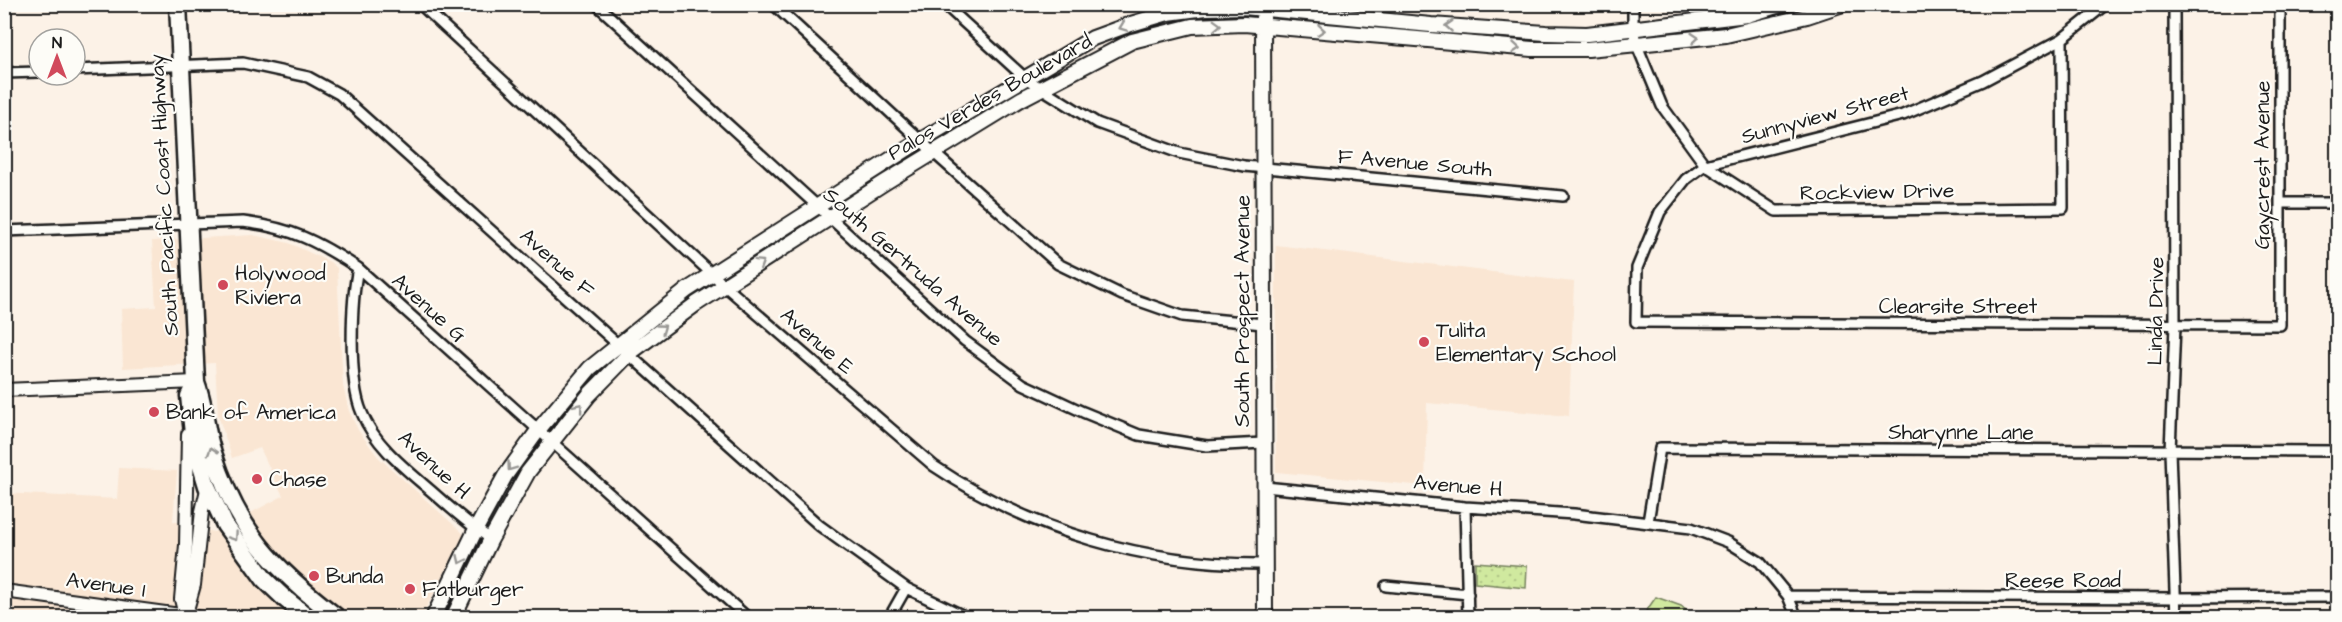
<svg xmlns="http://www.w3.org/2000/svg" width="2342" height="622" font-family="'Architects Daughter',sans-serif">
	<defs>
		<pattern id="green-dots" width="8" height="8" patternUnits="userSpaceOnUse" patternTransform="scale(1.5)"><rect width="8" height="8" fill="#d0e99f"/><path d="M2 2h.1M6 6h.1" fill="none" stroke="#b2c788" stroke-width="1.8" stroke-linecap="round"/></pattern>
	</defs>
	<rect width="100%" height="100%" fill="#fcf2e7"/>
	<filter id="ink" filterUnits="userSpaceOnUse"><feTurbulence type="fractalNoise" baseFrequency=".0167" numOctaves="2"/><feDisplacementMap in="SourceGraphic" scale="12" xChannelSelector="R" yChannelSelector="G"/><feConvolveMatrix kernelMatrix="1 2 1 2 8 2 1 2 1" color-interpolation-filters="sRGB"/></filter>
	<g filter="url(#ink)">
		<path fill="#fae6d3" d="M253 235 289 243 330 262 337 268 343 386 349 411 358 430 378 457 465 535 421 617 5 618V493L117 499 119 468 177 471 173 521 214 532 283 496 260 448 232 458 218 415 215 363 123 368 121 309 156 307 152 241Z
			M1276 245 1574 282 1569 416 1427 403 1425 486 1276 472Z"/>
		<path fill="url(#green-dots)" stroke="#76825e" stroke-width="1.5" d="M1475 562 1527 566 1526 588 1475 583Z"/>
		<path fill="#d0e99f" stroke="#76825e" stroke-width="1.5" d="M1656 597 1681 606 1694 617H1642Z"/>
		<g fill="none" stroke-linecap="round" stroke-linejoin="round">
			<g stroke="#1c1c1c" stroke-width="14">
				<path id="minor" d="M420 4 725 286 934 466C1032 532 1147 565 1264 564
					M596 4 965 341 1023 384 1083 412 1139 435 1207 446 1263 443
					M773 4 934 153 1058 264 1122 295 1182 316 1263 324
					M944 4 1025 78 1097 123 1179 153 1244 166 1563 196
					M1633 4V28L1636 43 1662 106 1705 165 1776 211 2063 208 2062 39
					M2106 4 2062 39 1983 81 1903 115 1705 165 1686 179 1660 212 1637 268 1636 322 2280 325V4
					M2174 4 2175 325 2170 451 2176 618
					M75 70 243 63 308 77 339 94 820 526 906 588 968 618
					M4 73 39 72
					M2280 203H2338
					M4 231 243 222C291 228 318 241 358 268L748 618
					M358 268C351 302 348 381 362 413 376 448 410 472 438 497 455 512 472 527 491 539
					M1265 487 1465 507 1574 514 1691 528 1728 542 1760 562 1788 596 1797 618
					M1465 507 1468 618
					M1648 522 1660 448 2338 451
					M1386 586 1468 594
					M1788 596 2176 598 2338 597
					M889 618 906 588"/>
			</g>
			<g stroke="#1c1c1c" stroke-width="16">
				<path id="tertiary" d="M4 390 196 382
					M4 591 202 618
					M185 615 181 599 186 545 188 434
					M185 617 194 585 202 511 208 485"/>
			</g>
			<g stroke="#1c1c1c" stroke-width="18">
				<path id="secondary" d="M1263 17 1265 618
					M433 618 476 529 505 476 539 429 590 368 687 290 921 140 1093 38 1131 24 1168 13 1206 8 1244 7 1431 25 1546 33 1587 34 1747 15 1783 4
					M453 618 491 539 528 472 589 395 630 353 696 304 884 183 1021 99 1132 41 1192 26 1244 24 1532 49H1588L1726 35 1807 16 1843 4"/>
			</g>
			<g stroke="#1c1c1c" stroke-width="21">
				<path id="trunk" d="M178 4 196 382C205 405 205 430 213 453 238 532 273 568 338 618
					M196 382 189 396 194 443 207 486 225 525 265 580 284 598 309 618"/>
			</g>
			<use href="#minor" stroke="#fdfcf7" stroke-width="9"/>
			<use href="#tertiary" stroke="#fdfcf7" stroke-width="12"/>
			<use href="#secondary" stroke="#fdfcf7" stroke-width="14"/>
			<use href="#trunk" stroke="#fdfcf7" stroke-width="16"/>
		</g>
		<defs><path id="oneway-chevron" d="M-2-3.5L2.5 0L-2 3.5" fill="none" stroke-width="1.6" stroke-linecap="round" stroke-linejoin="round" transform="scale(1.5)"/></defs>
		<g stroke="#989794">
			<use href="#oneway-chevron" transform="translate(1217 25) rotate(-2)"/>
			<use href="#oneway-chevron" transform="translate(1449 26) rotate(-176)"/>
			<use href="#oneway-chevron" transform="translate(1123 27) rotate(159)"/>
			<use href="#oneway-chevron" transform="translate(1321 30) rotate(5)"/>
			<use href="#oneway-chevron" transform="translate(1695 38) rotate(-5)"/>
			<use href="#oneway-chevron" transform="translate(1516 48) rotate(5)"/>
			<use href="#oneway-chevron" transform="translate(760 263) rotate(-32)"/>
			<use href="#oneway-chevron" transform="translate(662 328) rotate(-36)"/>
			<use href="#oneway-chevron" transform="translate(579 407) rotate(-50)"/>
			<use href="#oneway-chevron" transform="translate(212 451) rotate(-107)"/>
			<use href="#oneway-chevron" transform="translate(511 467) rotate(126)"/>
			<use href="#oneway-chevron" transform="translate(234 537) rotate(56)"/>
			<use href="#oneway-chevron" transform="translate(461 560) rotate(115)"/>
		</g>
	</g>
	<g fill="#d1495b" stroke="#fdfcf7" stroke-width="2">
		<circle cx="223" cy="285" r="6"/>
		<circle cx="1424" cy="342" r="6"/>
		<circle cx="154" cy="412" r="6"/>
		<circle cx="257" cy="479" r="6"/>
		<circle cx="314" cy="576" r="6"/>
		<circle cx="410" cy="589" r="6"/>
	</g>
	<g text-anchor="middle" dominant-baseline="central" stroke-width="4.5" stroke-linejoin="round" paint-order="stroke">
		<g font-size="21" fill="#1c1c1c" stroke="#fdfcf7">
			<text transform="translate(990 97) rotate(-30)">Palos Verdes Boulevard</text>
			<text transform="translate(1825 115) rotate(-15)">Sunnyview Street</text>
			<text transform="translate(1415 163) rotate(5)">F Avenue South</text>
			<text transform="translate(2262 165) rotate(-90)">Gaycrest Avenue</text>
			<text transform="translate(1877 192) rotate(-1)">Rockview Drive</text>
			<text transform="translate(164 195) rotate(-93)">South Pacific Coast Highway</text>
			<text transform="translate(557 263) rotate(42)">Avenue F</text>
			<text transform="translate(913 267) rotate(41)">South Gertruda Avenue</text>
			<text x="1958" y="306">Clearsite Street</text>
			<text transform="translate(429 308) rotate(42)">Avenue G</text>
			<text transform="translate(1242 311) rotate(-90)">South Prospect Avenue</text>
			<text transform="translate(2156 311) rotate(-89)">Linda Drive</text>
			<text transform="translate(817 341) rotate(41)">Avenue E</text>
			<text x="1961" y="432">Sharynne Lane</text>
			<text transform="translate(434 465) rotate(43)">Avenue H</text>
			<text transform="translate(1458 486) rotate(5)">Avenue H</text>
			<text x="2063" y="580">Reese Road</text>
			<text transform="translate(106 585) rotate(8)">Avenue I</text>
		</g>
		<g font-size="21" fill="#1c1c1c" stroke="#fdfcf7" text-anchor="start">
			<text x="235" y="273">Holywood<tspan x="235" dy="24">Riviera</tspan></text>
			<text x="1436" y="330">Tulita<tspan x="1436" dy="24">Elementary School</tspan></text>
			<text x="166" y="412">Bank of America</text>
			<text x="269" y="479">Chase</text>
			<text x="326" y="576">Bunda</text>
			<text x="422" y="589">Fatburger</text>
		</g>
	</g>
	<rect width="2342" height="622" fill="none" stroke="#fdfcf7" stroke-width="24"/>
	<rect x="12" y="12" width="2318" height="598" fill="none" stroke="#1c1c1c" stroke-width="2" filter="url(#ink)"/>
	<g transform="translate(57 57)"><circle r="28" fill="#fdfcf7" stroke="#a3a29f" stroke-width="1.5"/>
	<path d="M0-4.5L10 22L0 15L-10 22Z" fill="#d1495b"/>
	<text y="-9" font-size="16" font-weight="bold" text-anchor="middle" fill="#1c1c1c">N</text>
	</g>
</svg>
